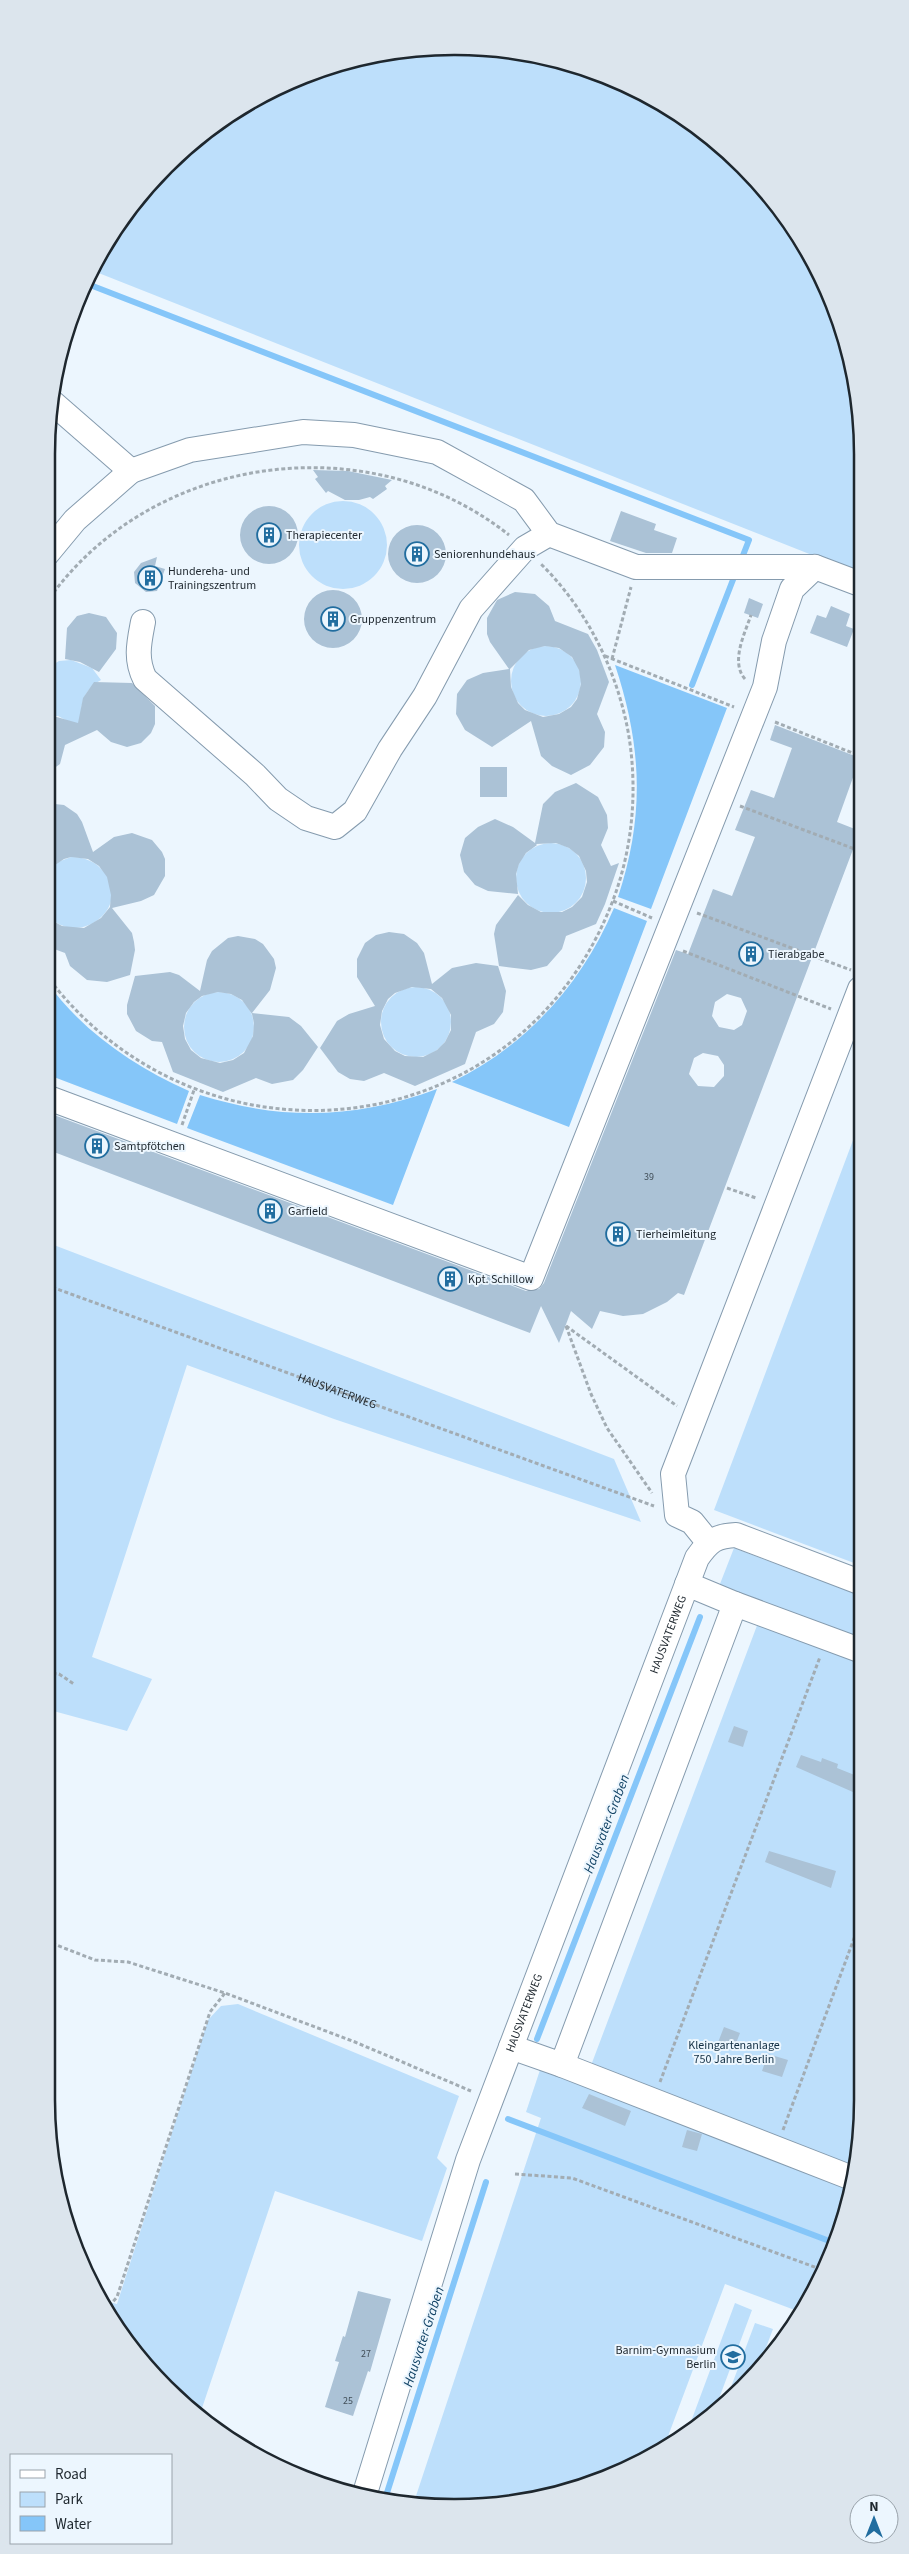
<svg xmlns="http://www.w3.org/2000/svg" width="909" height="2554" font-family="'Source Sans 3',sans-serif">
	<rect width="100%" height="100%" fill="#ecf6fe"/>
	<path fill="#bddffb" d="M481 47 560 60 659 101 761 185 821 274 859 401 860 574 91 270 130 206 185 148 250 101 323 68 401 50Z
		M299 545a44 44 0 1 1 88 0a44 44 0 1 1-88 0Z
		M511 681a35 35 0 1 1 70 0a35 35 0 1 1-70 0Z
		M71 660 92 668 101 680C82 690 78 709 83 729L58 716H46V669L59 661Z
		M516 878a35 35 0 1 1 70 0a35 35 0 1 1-70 0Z
		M71 857C86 857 96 862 105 873 132 909 76 951 46 913V873L58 862Z
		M381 1022a35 35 0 1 1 70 0a35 35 0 1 1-70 0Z
		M184 1027a35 35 0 1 1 70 0a35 35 0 1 1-70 0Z
		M861 1119 862 1566 714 1510Z
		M46 1242 614 1459 641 1522 334 1419 187 1365 92 1657 152 1679 127 1731 46 1709Z
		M734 1548 862 1596 863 2100 849 2205 800 2312 725 2284 664 2447 560 2494 481 2507 413 2505 541 2118 526 2112 541 2067 584 2084 764 1607 718 1589Z
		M238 2004 459 2096 437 2158 447 2168 422 2241 275 2191 199 2417 148 2369 105 2301 117 2304 208 2020 221 2006Z
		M735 2303 752 2310 714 2412 686 2435Z
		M755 2323 773 2329C759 2366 757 2377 725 2403Z"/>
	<path fill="#85c6f9" d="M615 665 727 708 651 909 618 897C645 816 642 746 615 665Z
		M614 908 647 921 569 1127 452 1082C526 1046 582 984 614 908Z
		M46 981C82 1031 133 1066 189 1091L177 1124 46 1074Z
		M437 1089 393 1205 187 1128 200 1095C283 1121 356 1119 437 1089Z"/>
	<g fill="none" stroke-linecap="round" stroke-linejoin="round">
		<path stroke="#85c6f9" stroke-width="6" d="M85 283 749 540 740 563
			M692 685 736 572
			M537 2039 700 1617
			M508 2119 832 2242
			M385 2499 486 2182"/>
	</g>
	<path fill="#abc2d6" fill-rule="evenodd" d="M313 470 348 471 392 480 385 486 387 489 373 499 370 497 359 500H345L328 491 326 493 315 479 318 477Z
		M240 535a29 29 0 1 1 58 0a29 29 0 1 1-58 0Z
		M621 511 656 524 654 530 677 538 672 553H646L610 541Z
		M388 554a29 29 0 1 1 58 0a29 29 0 1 1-58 0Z
		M157 557 155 566 165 569 157 591 146 592 135 583 134 572 141 563Z
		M304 619a29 29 0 1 1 58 0a29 29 0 1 1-58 0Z
		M515 592 535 594 549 606 555 621 588 634 597 650 609 682 597 714 605 732 604 747 590 765 571 775 552 766 541 756 531 721 492 747 465 730 456 714 457 694 467 680 483 673 509 669 490 642 487 634V618L497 600ZM545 646 559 648 572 657 579 670 581 684 577 699 571 707 559 714 543 717 525 710 518 703 511 687 510 669 529 650Z
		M749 598 763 604 758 618 744 613Z
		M831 606 850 614 846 626 854 629 847 647 810 633 817 615 826 618Z
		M89 613 106 617 117 633 116 649 99 672 80 662 65 659 67 628 77 616Z
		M94 682 132 683 155 706V724L151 733 141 743 127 747 111 742 97 730 65 745 60 764 46 774V714L78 723 83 698Z
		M775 725 860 758 837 822 860 831 684 1295 678 1293 667 1302 643 1314 623 1316 600 1311 592 1329 571 1311 559 1343 541 1306 530 1333 46 1149V1112L526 1291 539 1289 544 1283 676 950 688 954 713 889 732 896 755 837 735 830 751 790 774 798 792 748 770 740ZM727 994 741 998 747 1011 742 1025 734 1030 719 1027 712 1016 715 1002ZM703 1053 718 1056 724 1065V1076L714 1087 698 1086 689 1074 694 1058Z
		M480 767H507V797H480Z
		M576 783 598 797 607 815 608 828 601 845 611 866 619 863 605 904 596 924 566 936 562 949 547 966 531 970 499 966 494 934 496 925 518 895 528 905 541 912H562L572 907 582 897 587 882 586 871 579 856 569 848 556 843 536 844 537 845 526 853 519 864 516 874 518 894 488 891 475 885 464 872 460 855 465 838 478 827 495 819 513 827 535 843 543 804 555 792Z
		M46 803 64 805 77 814 82 822 93 852 114 837 132 833 152 840 162 852 165 859V876L154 895 141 901 112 908 132 933 134 942 135 950 130 975 107 982 87 980 70 966 65 953 46 946V917L62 926 84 928 101 918 110 907 111 895 107 877 99 866 88 859 71 857 64 859 46 871Z
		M389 932 404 934 417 943 424 953 432 984 452 968 476 963 498 966 506 991 503 1012 494 1024 476 1032 465 1064 415 1086 384 1073 364 1081 350 1079 338 1072 320 1048 337 1021 349 1014 375 1006 357 977V959L365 943 376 935ZM412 987 431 989 442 998 451 1015V1030L445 1042 437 1050 423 1057 405 1056 395 1051 384 1039 380 1025 382 1011 388 999 395 993Z
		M238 936 255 939 263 944 274 959 276 968 270 990 252 1013 289 1017 301 1026 318 1047 303 1070 293 1080 272 1084 256 1078 223 1092 173 1072 162 1042 152 1041 136 1031 127 1014V1005L135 976 170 972 179 975 200 991 207 960 212 951 228 938ZM218 992 231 994 242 1000 252 1014 254 1023 253 1036 244 1053 233 1060 220 1063 201 1058 191 1050 185 1039 183 1026 186 1013 194 1002 202 996Z
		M734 1726 748 1731 743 1747 728 1742Z
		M801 1755 821 1762 822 1758 838 1764 837 1768 862 1778V1796L796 1767Z
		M769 1851 836 1871 831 1888 765 1862Z
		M724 2027 740 2033 733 2051 717 2045Z
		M768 2054 788 2060 782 2077 762 2071Z
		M589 2094 631 2111 625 2126 582 2108Z
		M687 2130 702 2134 697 2151 682 2147Z
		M358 2291 391 2299 370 2372 368 2371 353 2416 325 2407 339 2362 335 2361 343 2336 345 2337Z"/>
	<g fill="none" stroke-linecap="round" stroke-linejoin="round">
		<g stroke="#859bae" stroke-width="26">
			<g id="minor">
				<path d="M53 403 131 471"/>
				<path d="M46 555 75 520 131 471 190 450 303 432 354 435 437 452 524 500 549 534 636 567H815"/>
				<path d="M143 622C139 643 135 659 145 679L255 775 278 799 306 818 335 827 355 811 390 749 425 696 471 609 525 548 549 534"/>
				<path d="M46 1097 531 1278 765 687 774 641 792 589 815 567 860 584"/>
				<path d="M709 1543 692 1522 677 1515 673 1474 860 989"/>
				<path d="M735 1604 862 1651"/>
				<path d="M511 2047 562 2065 735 1604 687 1584"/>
				<path d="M562 2065 852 2178"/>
				<path id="s2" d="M365 2493 468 2160 697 1558C709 1541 715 1536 736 1535L862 1583"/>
			</g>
		</g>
		<g stroke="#a2acb3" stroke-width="3" stroke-dasharray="4 2.5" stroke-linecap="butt">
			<path d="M46 603C149 454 368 423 509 535"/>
			<path d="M605 656 734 707"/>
			<path d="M612 659 631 587"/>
			<path d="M745 679C730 662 745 633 751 615"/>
			<path d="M775 722 860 756"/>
			<path d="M740 806 860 851"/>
			<path d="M613 901 652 918"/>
			<path d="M697 913 851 970"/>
			<path d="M683 951 831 1009"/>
			<path d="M46 975C197 1177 506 1150 607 915 632 858 639 793 628 731 616 668 586 608 540 563"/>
			<path d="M182 1125 194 1090"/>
			<path d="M727 1188 756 1198"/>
			<path id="s1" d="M46 1285 654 1506"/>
			<path d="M566 1326 591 1394 607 1428 652 1493"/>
			<path d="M566 1326 677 1406"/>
			<path d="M46 1673 59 1674 74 1684"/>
			<path d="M46 1941 95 1960 128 1962 225 1993 355 2042 471 2091"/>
			<path d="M660 2082 820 1657"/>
			<path d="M783 2130 862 1917"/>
			<path d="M515 2174 572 2178 820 2269"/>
			<path d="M109 2306 117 2297 210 2012 225 1993"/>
		</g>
		<use href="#minor" stroke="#fff" stroke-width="24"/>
	</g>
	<defs>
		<g id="building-ring" transform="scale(1.25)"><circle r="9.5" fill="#ecf6fe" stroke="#216d9f" stroke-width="1.5"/><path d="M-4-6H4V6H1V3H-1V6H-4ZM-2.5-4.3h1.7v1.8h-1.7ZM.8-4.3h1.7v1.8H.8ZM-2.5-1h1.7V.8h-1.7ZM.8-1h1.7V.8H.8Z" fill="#216d9f"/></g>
		<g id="school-ring" transform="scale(1.25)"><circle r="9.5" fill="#ecf6fe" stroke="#216d9f" stroke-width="1.5"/><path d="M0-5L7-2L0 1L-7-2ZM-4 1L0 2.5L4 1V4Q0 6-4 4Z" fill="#216d9f"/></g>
	</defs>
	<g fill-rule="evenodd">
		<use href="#building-ring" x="269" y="535"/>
		<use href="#building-ring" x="417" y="554"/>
		<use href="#building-ring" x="150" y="578"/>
		<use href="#building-ring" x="333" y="619"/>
		<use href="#building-ring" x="751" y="954"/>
		<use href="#building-ring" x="97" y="1146"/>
		<use href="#building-ring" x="270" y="1211"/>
		<use href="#building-ring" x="618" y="1234"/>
		<use href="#building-ring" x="450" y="1279"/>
		<use href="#school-ring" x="733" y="2357"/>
	</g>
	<g text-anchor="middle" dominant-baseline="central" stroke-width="4" stroke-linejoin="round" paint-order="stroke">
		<g font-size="10" fill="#414e58">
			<text x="649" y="1177">39</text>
			<text x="366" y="2354">27</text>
			<text x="348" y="2401">25</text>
		</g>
		<g font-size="12" fill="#1e272e" stroke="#ecf6fe" text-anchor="start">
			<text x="286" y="535">Therapiecenter</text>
			<text x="434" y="554">Seniorenhundehaus</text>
			<text x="168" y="571">Hundereha- und<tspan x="168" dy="14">Trainingszentrum</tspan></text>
			<text x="350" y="619">Gruppenzentrum</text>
			<text x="768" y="954">Tierabgabe</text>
			<text x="114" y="1146">Samtpfötchen</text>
			<text x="288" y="1211">Garfield</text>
			<text x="636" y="1234">Tierheimleitung</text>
			<text x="468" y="1279">Kpt. Schillow</text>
			<text x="716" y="2350" text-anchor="end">Barnim-Gymnasium<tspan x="716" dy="14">Berlin</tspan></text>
		</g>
		<g font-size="12" fill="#1e272e" stroke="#ecf6fe">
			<text stroke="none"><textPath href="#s1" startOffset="310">HAUSVATERWEG</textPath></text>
			<text stroke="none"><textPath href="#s2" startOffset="911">HAUSVATERWEG</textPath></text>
			<text stroke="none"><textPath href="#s2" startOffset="506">HAUSVATERWEG</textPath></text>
		</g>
		<g font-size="12" fill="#112e43" stroke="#ecf6fe">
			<text x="734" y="2045">Kleingartenanlage<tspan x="734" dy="14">750 Jahre Berlin</tspan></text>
		</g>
		<g font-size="14" font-style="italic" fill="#134466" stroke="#ecf6fe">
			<text transform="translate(607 1824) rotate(-69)">Hausvater-Graben</text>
			<text transform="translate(424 2337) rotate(-72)">Hausvater-Graben</text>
		</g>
	</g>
	<path d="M0 0H909V2554H0ZM454 55H455A399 399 0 0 1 854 454V2100A399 399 0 0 1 455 2499H454A399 399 0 0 1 55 2100V454A399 399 0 0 1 454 55Z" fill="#dce5ed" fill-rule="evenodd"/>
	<path fill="none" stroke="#1e272e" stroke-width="2.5" d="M454 55H455A399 399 0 0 1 854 454V2100A399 399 0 0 1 455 2499H454A399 399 0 0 1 55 2100V454A399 399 0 0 1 454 55Z"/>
	<rect x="10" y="2454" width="162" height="90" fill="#ecf6fe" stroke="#9aa3ab"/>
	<rect x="20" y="2470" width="25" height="8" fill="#ffffff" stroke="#9aa3ab"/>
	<text x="55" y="2479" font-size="15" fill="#1e272e">Road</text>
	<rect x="20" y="2492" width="25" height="15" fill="#bddffb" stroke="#9aa3ab"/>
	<text x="55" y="2504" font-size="15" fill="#1e272e">Park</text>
	<rect x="20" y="2516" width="25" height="15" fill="#85c6f9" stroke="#9aa3ab"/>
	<text x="55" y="2529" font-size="15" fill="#1e272e">Water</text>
	<g transform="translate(874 2519)"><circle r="24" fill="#ecf6fe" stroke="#9aa3ab"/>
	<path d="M0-4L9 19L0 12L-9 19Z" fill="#216d9f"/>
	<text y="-8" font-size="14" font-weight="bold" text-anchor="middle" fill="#1e272e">N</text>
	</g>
</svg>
